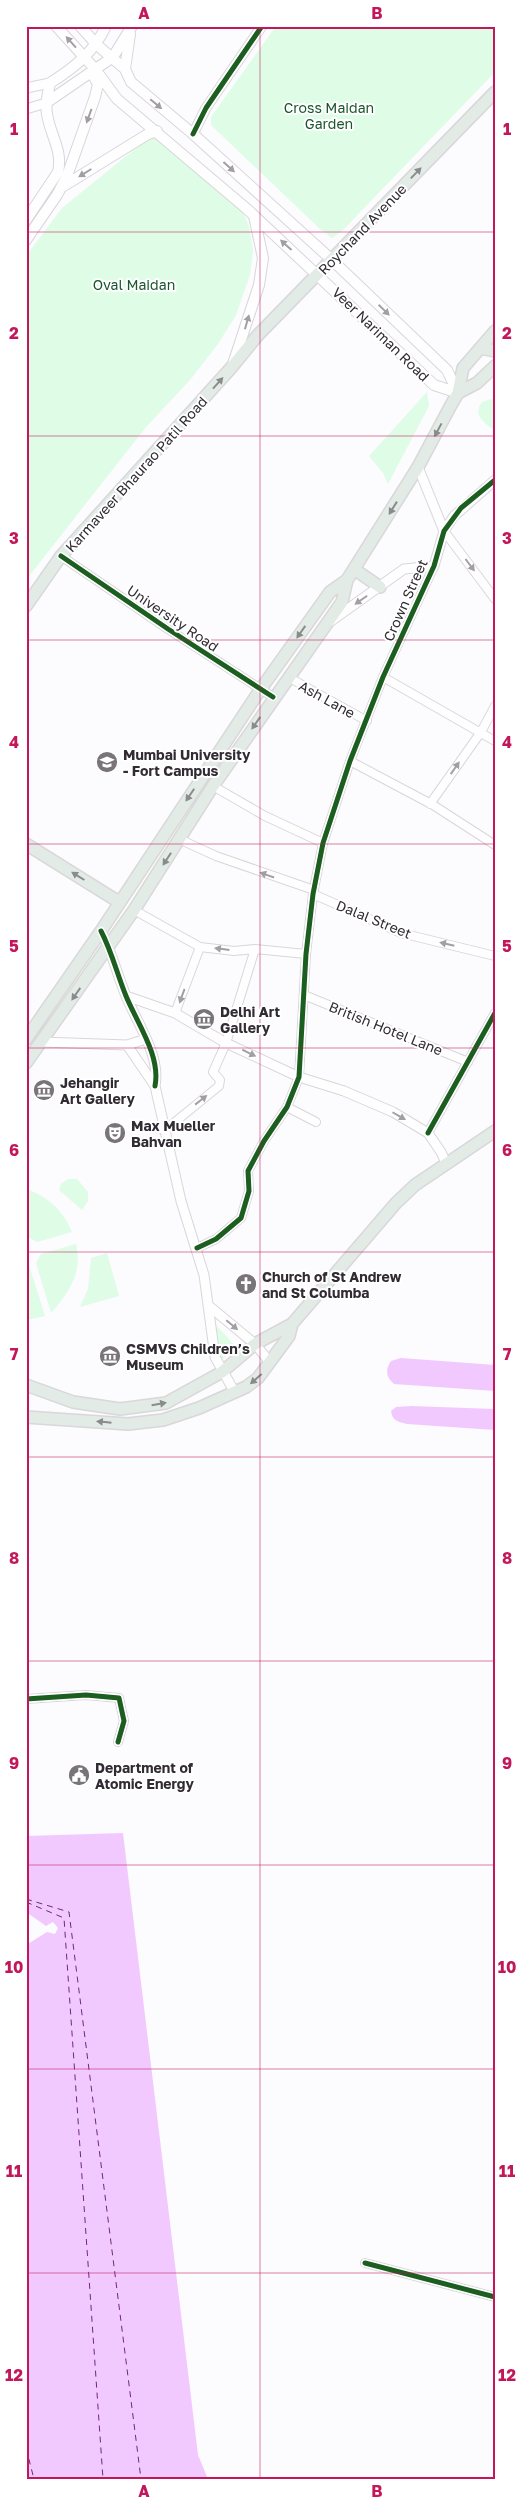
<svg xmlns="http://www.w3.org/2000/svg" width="521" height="2505" font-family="'Golos Text',sans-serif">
	<rect width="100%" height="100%" fill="#fcfbfd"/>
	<path fill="#dffce6" d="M276 26H495V72L342 231 332 238 320 229 211 125V117Z
		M151 136 180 152 241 207 249 226 253 251 250 275 236 315 218 344 190 380 146 427 26 580V256L62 208Z
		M427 392 429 406 388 484 383 473 369 456Z
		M491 399 495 400V431C485 423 472 416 482 402Z
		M68 1179H77L88 1192V1201L82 1210 59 1190 61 1184Z
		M26 1189C47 1196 64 1211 72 1232L37 1242 28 1237Z
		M76 1244C83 1272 69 1293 51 1313L36 1263 41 1254Z
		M107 1253 119 1296 80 1307 88 1289 91 1258Z
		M26 1265H29L45 1316 27 1320Z
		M216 1325 236 1347 221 1360Z"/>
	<path fill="#f2c9fe" d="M401 1358 495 1365V1391L394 1384C386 1377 385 1370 391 1361Z
		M411 1406 495 1409V1430L407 1424C399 1422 392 1421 391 1411L396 1407Z
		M123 1833 198 2455 208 2479H26V1945L47 1932 55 1934 58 1928 53 1922 46 1926 26 1912V1836Z"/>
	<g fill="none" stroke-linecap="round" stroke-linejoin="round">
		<path stroke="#6c297d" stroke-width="1" stroke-dasharray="6 5" stroke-linecap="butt" d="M26 1899 69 1912 141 2479
			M26 1902 64 1918 103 2479
			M26 2448 34 2479"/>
		<g stroke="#d9d6db" stroke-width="10">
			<path id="minor" d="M444 531 495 599
				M61 556 168 629 273 697
				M288 677 367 721
				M383 677 495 741
				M350 761 433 805 495 845
				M213 786 265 816 323 843
				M430 804 481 732 495 706
				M179 839 216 856 314 890
				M313 894 401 933 495 956
				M134 910 200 947 234 951 255 949 306 954
				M304 995 468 1062
				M175 1013 200 947
				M287 1107 316 1122
				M164 1131 219 1086 220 1080 213 1072 226 1043 255 949
				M428 1133 495 1013
				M197 1248 216 1239 241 1218 249 1191 248 1171 264 1141 287 1107 299 1077 306 954 313 894 323 843 350 761 383 677 434 566
				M26 1699 86 1695 119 1698 124 1721 118 1742
				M365 2263 495 2297"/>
		</g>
		<g stroke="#d9d6db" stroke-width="11">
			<path id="tertiary" d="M26 88 50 83
				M26 109 46 103
				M193 134 206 108 262 26
				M418 467 444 531
				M331 621 404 569 434 566 444 531 454 516 495 480
				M101 931C112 952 117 974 126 996 137 1023 161 1056 155 1086
				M126 996 175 1013 226 1043 299 1077 344 1091 393 1112 428 1133 441 1152 446 1163
				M42 1042 127 1045 155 1086 181 1201 204 1275 215 1357 234 1391
				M127 1045 146 1039
				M209 1306 255 1344 269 1361"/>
		</g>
		<g stroke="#d9d6db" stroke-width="12">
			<path id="secondary" d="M56 26 95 69 117 99 247 209 434 385 458 393
				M80 26 97 45 125 69 131 82 193 134 332 260 447 370 458 393
				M125 69 130 34
				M46 103 113 57 132 26
				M62 187 148 134 157 131
				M26 220 58 172C63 150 50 135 47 114 45 103 48 93 50 83 74 68 94 52 106 26
				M26 240 57 195 67 176 95 97 98 84 92 74
				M233 364 259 285 263 258 254 216"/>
		</g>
		<g stroke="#d9d7d9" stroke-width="14">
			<path id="primary" d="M480 348 495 351
				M458 393 477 383 495 366
				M354 569 380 587
				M26 606 61 556 231 368 258 335 495 92
				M26 844 119 902
				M26 1039 101 931 260 690 330 592 347 580
				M26 1063 134 910 213 786 342 602 347 580 418 467 451 405 458 393 463 368 495 331
				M26 1385 73 1402 120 1409 166 1403 222 1372 255 1344 292 1324 396 1203 415 1185 495 1131
				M26 1417 128 1424 163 1420 199 1408 246 1387 258 1378 289 1336 292 1324"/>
		</g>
		<use href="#minor" stroke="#fffeff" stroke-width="8"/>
		<use href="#tertiary" stroke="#fffeff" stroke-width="9"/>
		<use href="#secondary" stroke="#fffeff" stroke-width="10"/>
		<use href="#primary" stroke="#e2ebe5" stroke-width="11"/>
		<g stroke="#fff" stroke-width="8">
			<path id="cycleway" d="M193 134 206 108 262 26
				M61 556 168 629 273 697
				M101 931C112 952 117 974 126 996 137 1023 161 1056 155 1086
				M428 1133 495 1013
				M197 1248 216 1239 241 1218 249 1191 248 1171 264 1141 287 1107 299 1077 306 954 313 894 323 843 350 761 383 677 434 566 444 531 461 508 495 480
				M26 1699 86 1695 119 1698 124 1721 118 1742
				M365 2263 495 2297"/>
		</g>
		<use href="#cycleway" stroke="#1b5e20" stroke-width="5"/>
	</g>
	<defs><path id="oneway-solid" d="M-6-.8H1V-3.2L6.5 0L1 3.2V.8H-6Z" transform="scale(1.25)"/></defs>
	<g fill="#a29fa3">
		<use href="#oneway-solid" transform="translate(71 42) rotate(-132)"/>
		<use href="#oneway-solid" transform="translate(156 104) rotate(40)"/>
		<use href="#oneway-solid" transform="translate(89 116) rotate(110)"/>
		<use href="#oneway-solid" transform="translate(229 167) rotate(42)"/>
		<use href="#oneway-solid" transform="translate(85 173) rotate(148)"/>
		<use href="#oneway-solid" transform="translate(286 245) rotate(-138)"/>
		<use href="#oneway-solid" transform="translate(384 310) rotate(44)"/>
		<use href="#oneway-solid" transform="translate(247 322) rotate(-74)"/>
		<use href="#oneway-solid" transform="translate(470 565) rotate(53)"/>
		<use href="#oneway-solid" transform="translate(361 600) rotate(145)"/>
		<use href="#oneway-solid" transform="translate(455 768) rotate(-55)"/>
		<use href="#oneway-solid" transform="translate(267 875) rotate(-161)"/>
		<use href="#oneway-solid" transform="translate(447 944) rotate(-167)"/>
		<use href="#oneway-solid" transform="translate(222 949) rotate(-173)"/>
		<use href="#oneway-solid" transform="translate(182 996) rotate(110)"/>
		<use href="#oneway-solid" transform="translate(249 1053) rotate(26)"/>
		<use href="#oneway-solid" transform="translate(201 1100) rotate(-38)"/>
		<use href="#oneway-solid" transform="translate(399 1116) rotate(30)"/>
		<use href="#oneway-solid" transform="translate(232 1325) rotate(40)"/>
	</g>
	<g fill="#8a8b8c">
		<use href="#oneway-solid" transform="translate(416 173) rotate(-46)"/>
		<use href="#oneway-solid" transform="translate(218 383) rotate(-48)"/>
		<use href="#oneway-solid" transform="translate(438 430) rotate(118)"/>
		<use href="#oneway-solid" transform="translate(393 508) rotate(122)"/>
		<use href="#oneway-solid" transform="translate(301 632) rotate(125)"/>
		<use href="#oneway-solid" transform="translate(256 723) rotate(125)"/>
		<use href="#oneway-solid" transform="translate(190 795) rotate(124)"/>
		<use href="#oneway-solid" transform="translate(167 859) rotate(123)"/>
		<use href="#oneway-solid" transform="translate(78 876) rotate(-148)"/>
		<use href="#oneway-solid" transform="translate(76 994) rotate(125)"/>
		<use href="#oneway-solid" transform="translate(256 1379) rotate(139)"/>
		<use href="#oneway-solid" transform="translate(159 1404) rotate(-10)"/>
		<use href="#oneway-solid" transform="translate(104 1422) rotate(-174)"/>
	</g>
	<path fill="none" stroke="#c2185b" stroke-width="1" stroke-opacity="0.55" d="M260 26V2479M26 232H495M26 436H495M26 640H495M26 844H495M26 1048H495M26 1252H495M26 1457H495M26 1661H495M26 1865H495M26 2069H495M26 2273H495"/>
	<defs>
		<g id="university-disc" transform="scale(1.125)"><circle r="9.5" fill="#78747a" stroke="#fff"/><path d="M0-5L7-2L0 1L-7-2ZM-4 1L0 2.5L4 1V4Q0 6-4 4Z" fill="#fff"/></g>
		<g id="museum-disc" transform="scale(1.125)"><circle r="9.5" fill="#78747a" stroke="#fff"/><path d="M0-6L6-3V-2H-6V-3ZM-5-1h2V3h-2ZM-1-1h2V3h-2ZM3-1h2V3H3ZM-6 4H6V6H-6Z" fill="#fff"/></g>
		<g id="theatre-disc" transform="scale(1.125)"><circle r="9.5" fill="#78747a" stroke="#fff"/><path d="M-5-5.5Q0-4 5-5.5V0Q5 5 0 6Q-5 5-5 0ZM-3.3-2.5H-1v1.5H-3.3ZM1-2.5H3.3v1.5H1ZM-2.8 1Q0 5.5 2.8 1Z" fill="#fff"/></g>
		<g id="church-disc" transform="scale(1.125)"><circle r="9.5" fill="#78747a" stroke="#fff"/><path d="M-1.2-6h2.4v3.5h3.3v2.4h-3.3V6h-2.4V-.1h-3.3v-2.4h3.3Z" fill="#fff"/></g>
		<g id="civic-disc" transform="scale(1.125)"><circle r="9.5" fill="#78747a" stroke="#fff"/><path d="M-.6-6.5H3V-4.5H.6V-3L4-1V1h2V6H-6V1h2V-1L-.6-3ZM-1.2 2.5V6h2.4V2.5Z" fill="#fff"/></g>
	</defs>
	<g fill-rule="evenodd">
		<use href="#university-disc" x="107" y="762"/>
		<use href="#museum-disc" x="204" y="1019"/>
		<use href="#museum-disc" x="44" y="1090"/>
		<use href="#theatre-disc" x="115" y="1133"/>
		<use href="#church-disc" x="246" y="1284"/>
		<use href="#museum-disc" x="110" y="1356"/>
		<use href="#civic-disc" x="79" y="1775"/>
	</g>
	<g text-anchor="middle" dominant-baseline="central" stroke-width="4" stroke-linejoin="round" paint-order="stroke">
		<g font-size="14" fill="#1b552e" stroke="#fff">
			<text x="329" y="107">Cross Maidan<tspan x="329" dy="16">Garden</tspan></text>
			<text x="134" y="284">Oval Maidan</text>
		</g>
		<g font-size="14" fill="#312b33" stroke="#fff">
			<text transform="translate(362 229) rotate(-46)">Roychand Avenue</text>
			<text transform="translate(381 334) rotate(44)">Veer Nariman Road</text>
			<text transform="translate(136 474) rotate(-48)">Karmaveer Bhaurao Patil Road</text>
			<text transform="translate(405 600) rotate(-66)">Crown Street</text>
			<text transform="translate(173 618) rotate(34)">University Road</text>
			<text transform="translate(327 699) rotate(29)">Ash Lane</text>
			<text transform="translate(374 919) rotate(22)">Dalal Street</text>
			<text transform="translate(386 1028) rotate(22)">British Hotel Lane</text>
		</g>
		<g font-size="14" font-weight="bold" fill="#312b33" stroke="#fff" text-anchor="start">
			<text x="123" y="754">Mumbai University<tspan x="123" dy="16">- Fort Campus</tspan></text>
			<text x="220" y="1011">Delhi Art<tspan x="220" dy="16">Gallery</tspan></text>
			<text x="60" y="1082">Jehangir<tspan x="60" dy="16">Art Gallery</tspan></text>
			<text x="131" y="1125">Max Mueller<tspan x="131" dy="16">Bahvan</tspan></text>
			<text x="262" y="1276">Church of St Andrew<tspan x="262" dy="16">and St Columba</tspan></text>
			<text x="126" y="1348">CSMVS Children’s<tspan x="126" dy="16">Museum</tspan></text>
			<text x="95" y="1767">Department of<tspan x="95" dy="16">Atomic Energy</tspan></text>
		</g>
	</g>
	<rect width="521" height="2505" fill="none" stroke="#ffffff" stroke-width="55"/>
	<rect x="28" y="28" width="466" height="2450" fill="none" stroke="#c2185b" stroke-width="2"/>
	<g font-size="16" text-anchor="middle" font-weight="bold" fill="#c2185b">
		<text x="144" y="19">A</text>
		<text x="377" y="19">B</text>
		<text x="14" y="135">1</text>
		<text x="507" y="135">1</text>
		<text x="14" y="339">2</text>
		<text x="507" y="339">2</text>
		<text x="14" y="544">3</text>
		<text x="507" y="544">3</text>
		<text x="14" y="748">4</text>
		<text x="507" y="748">4</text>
		<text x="14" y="952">5</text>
		<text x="507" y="952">5</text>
		<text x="14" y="1156">6</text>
		<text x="507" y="1156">6</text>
		<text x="14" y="1360">7</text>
		<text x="507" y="1360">7</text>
		<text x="14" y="1564">8</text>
		<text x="507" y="1564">8</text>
		<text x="14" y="1769">9</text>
		<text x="507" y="1769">9</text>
		<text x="14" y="1973">10</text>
		<text x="507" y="1973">10</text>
		<text x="14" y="2177">11</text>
		<text x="507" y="2177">11</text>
		<text x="14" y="2381">12</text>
		<text x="507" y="2381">12</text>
		<text x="144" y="2497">A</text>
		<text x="377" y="2497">B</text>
	</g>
</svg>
